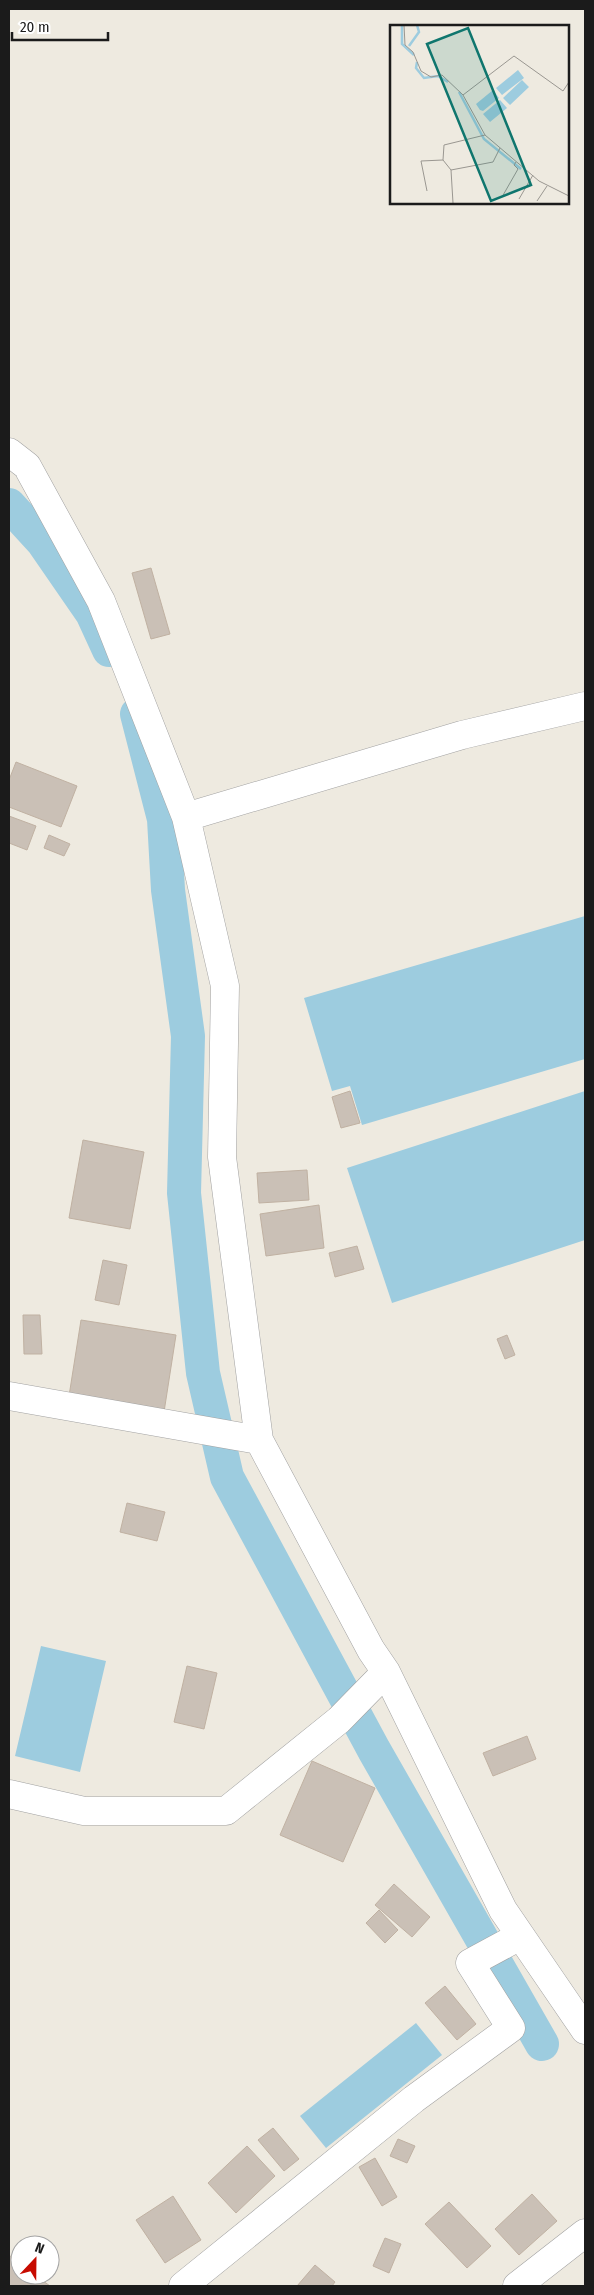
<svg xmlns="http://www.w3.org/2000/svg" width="594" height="2295" font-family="'Fira Sans Condensed',sans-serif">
	<rect width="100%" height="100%" fill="#eeeae0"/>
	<path fill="#9dccdf" d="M585 916V1059L362 1125 350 1086 332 1091 304 998Z
		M585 1091V1240L392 1303 347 1168Z
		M41 1646 106 1661 80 1772 15 1756Z
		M416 2023 442 2055 326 2148 300 2116Z"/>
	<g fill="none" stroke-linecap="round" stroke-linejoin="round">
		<path stroke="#9dccdf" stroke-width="34" d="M9 505 43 542 92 613 109 650
			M137 714 164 819 168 890 188 1036 184 1193 203 1373 227 1477 374 1750 542 2044"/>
	</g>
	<path fill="#cac0b6" stroke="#c0b1a2" d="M151 568 170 634 151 639 132 573Z
		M16 762 77 786 61 827 9 807V780Z
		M9 816 36 826 27 850 9 843Z
		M49 835 70 844 64 856 44 848Z
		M350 1091 360 1123 341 1128 332 1097Z
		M83 1140 144 1152 130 1229 69 1218Z
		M307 1170 309 1200 259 1203 257 1173Z
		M319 1205 324 1248 266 1256 260 1214Z
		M357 1246 364 1269 335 1277 329 1253Z
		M103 1260 127 1265 119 1305 95 1300Z
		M23 1315H40L42 1354H24Z
		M81 1320 176 1335 164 1412 69 1396Z
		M507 1335 515 1355 505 1359 497 1339Z
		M127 1503 165 1512 157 1541 120 1532Z
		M187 1666 217 1673 204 1729 174 1722Z
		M527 1736 536 1759 493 1776 483 1753Z
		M312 1761 375 1788 343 1862 280 1835Z
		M394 1884 430 1917 412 1937 375 1905Z
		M379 1910 398 1930 385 1943 366 1923Z
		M445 1986 476 2024 457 2040 425 2003Z
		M273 2128 299 2159 284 2171 258 2140Z
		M398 2139 415 2146 407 2163 390 2156Z
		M247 2146 275 2176 236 2213 208 2183Z
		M375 2158 397 2197 382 2206 359 2167Z
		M532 2194 557 2221 519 2255 495 2229Z
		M173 2196 201 2240 165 2263 136 2220Z
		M449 2202 491 2246 467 2268 425 2224Z
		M385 2238 401 2244 389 2273 373 2266Z
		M9 2255 20 2264V2275H35L50 2286H9Z
		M315 2265 335 2282 332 2286H297Z"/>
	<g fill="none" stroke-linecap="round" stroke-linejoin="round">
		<g stroke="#a2a2a2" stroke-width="29">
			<path id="street" d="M9 452 27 466 101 601 186 817
				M585 706 462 735 186 817 225 986 222 1157 259 1440 371 1650 386 1672 503 1910 585 2030
				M9 1396 259 1440
				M9 1794 84 1811H226L339 1720 386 1672
				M183 2286 414 2099 511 2028 470 1963 520 1936
				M517 2286 585 2233"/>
		</g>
		<use href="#street" stroke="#fff" stroke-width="28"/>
	</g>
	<g transform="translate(390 25)">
		<rect width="179" height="179" fill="#eeeae0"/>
		<path d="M128 45 134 53 112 70 106 63ZM132 55 139 62 120 80 113 73ZM103 65 109 73 93 86 90 85 86 79ZM110 75 117 83 100 97 93 89Z" fill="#9dccdf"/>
		<path fill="none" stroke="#9dccdf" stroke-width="2.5" d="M12 0V19L24 30M19 21 29 7 27 0M27 37 26 43 34 53 48 51 58 57M69 67 94 114 131 144"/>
		<path fill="none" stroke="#9a9791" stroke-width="1" d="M14 0 15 20 23 27 31 46 41 52 52 50 73 70M179 57 173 66 124 31 73 70 95 110 149 156 179 171M61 145 103 137 110 123M37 166 31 136 53 135M112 172 128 144 124 140 126 137M129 174 143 150M147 176 157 161M63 178 61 145 53 135 54 120 95 110"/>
		<path fill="#0f766e" fill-opacity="0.15" stroke="#0f766e" stroke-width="2.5" d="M78 3 141 160 101 176 37 19Z"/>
		<rect width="179" height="179" fill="none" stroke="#1b1b1b" stroke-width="2.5"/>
	</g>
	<rect width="594" height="2295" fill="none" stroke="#1b1b1b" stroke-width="20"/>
	<g transform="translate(35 2260) rotate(22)"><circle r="24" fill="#ffffff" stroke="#a4a4a4"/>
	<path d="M0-4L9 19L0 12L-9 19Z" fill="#c70b00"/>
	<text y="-8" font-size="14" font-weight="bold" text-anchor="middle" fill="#1b1b1b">N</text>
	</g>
	<path d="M12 32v8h96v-8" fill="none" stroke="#1b1b1b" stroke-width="2.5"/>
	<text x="20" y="32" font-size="15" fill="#1b1b1b" stroke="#ffffff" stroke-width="4" paint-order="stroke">20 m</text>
</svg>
